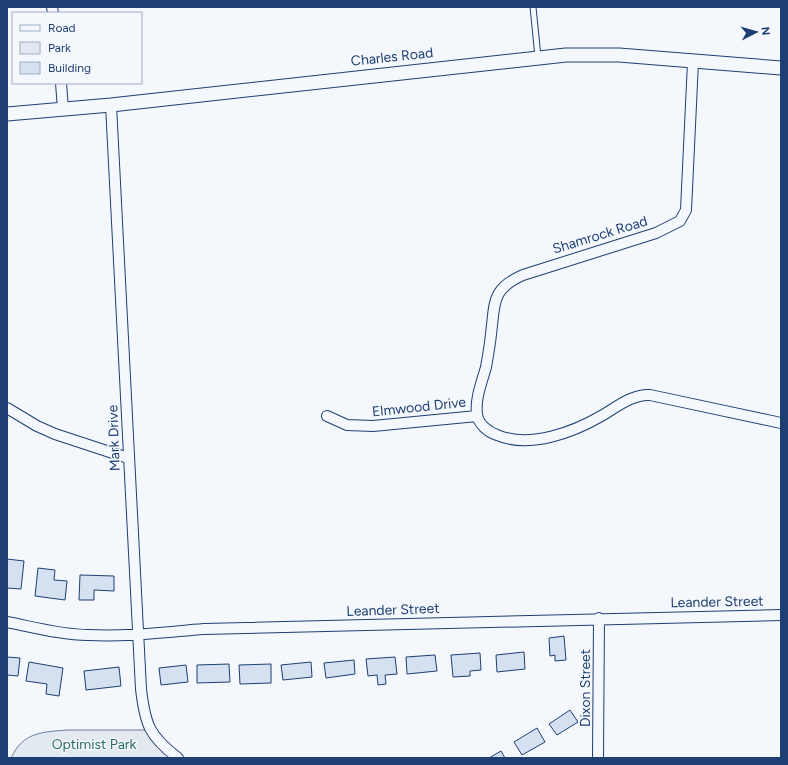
<svg xmlns="http://www.w3.org/2000/svg" width="788" height="765" font-family="Figtree,sans-serif">
	<rect width="100%" height="100%" fill="#f4f7fb"/>
	<path fill="#e3e9f0" stroke="#687fa3" d="M68 730H150L178 758H11C23 732 42 732 68 730Z"/>
	<path fill="#d5e0f0" stroke="#1d3f73" d="M7 559 24 561 21 589 7 588Z
		M38 568 55 570 54 580 67 581 65 600 35 596Z
		M80 575 114 576V591L94 590V600H79Z
		M564 636 566 660 555 661V655L550 656 549 638Z
		M524 652 525 669 497 672 496 655Z
		M480 653 481 670 470 671V676L453 677 451 655Z
		M435 655 437 671 407 674 406 657Z
		M7 657 20 658 18 676 7 675Z
		M395 657 397 674 385 675 386 684 378 685 377 675 368 676 366 659Z
		M354 660 355 674 326 678 324 663Z
		M29 662 63 668 59 696 46 694 47 684 26 681Z
		M311 662 312 677 283 680 281 665Z
		M229 664 230 682 197 683V665Z
		M271 664V683L240 684 239 665Z
		M186 665 188 682 161 685 159 668Z
		M119 667 121 686 86 690 84 671Z
		M570 710 578 722 557 735 549 724Z
		M537 728 545 742 522 755 514 742Z
		M501 751 505 758H489Z"/>
	<g fill="none" stroke-linecap="round" stroke-linejoin="round">
		<g stroke="#1d3f73" stroke-width="7">
			<path id="service" d="M533 7 538 57"/>
		</g>
		<g stroke="#1d3f73" stroke-width="12">
			<path id="minor" d="M52 7 53 13
				M693 62 686 210 680 221 656 233 523 275C491 289 495 303 491 334 490 345 488 356 486 367 482 382 475 398 477 414 478 424 488 432 497 435 530 449 574 432 603 415 618 406 633 394 650 395L781 423
				M61 83 63 109
				M111 105C122 299 130 494 141 689 145 724 149 736 178 758
				M7 408 37 426 55 434 128 458
				M327 416 347 425 373 426 477 416
				M7 622C33 627 62 635 88 635 127 637 166 632 204 629L781 615
				M598 758 599 618"/>
		</g>
		<g stroke="#1d3f73" stroke-width="15">
			<path id="tertiary" d="M7 114 111 105 566 55H619L781 68"/>
		</g>
		<use href="#service" stroke="#f4f7fb" stroke-width="5"/>
		<use href="#minor" stroke="#f4f7fb" stroke-width="10"/>
		<use href="#tertiary" stroke="#f4f7fb" stroke-width="13"/>
	</g>
	<g text-anchor="middle" dominant-baseline="central" stroke-width="3" stroke-linejoin="round" paint-order="stroke">
		<g font-size="14" fill="#1d3f73" stroke="#f4f7fb">
			<text transform="translate(392 57) rotate(-6)">Charles Road</text>
			<text transform="translate(600 235) rotate(-17)">Shamrock Road</text>
			<text transform="translate(419 407) rotate(-6)">Elmwood Drive</text>
			<text transform="translate(114 438) rotate(-92)">Mark Drive</text>
			<text transform="translate(717 602) rotate(-1)">Leander Street</text>
			<text transform="translate(393 610) rotate(-2)">Leander Street</text>
			<text transform="translate(585 688) rotate(-90)">Dixon Street</text>
		</g>
		<g font-size="14" fill="#2c6c60" stroke="#f4f7fb">
			<text x="94" y="744">Optimist Park</text>
		</g>
	</g>
	<rect width="788" height="765" fill="none" stroke="#1d3f73" stroke-width="16"/>
	<rect x="12" y="12" width="130" height="72" fill="#f4f7fb" stroke="#9eadc5"/>
	<rect x="20" y="25" width="20" height="6" fill="#f4f7fb" stroke="#9eadc5"/>
	<text x="48" y="32" font-size="12" fill="#1d3f73">Road</text>
	<rect x="20" y="42" width="20" height="12" fill="#e3e9f0" stroke="#9eadc5"/>
	<text x="48" y="52" font-size="12" fill="#1d3f73">Park</text>
	<rect x="20" y="62" width="20" height="12" fill="#d5e0f0" stroke="#9eadc5"/>
	<text x="48" y="72" font-size="12" fill="#1d3f73">Building</text>
	<g transform="translate(756 32) rotate(84)" stroke="#f4f7fb" stroke-width="3" paint-order="stroke">
	<path d="M0-3L7 15L0 10L-7 15Z" fill="#1d3f73"/>
	<text y="-6" font-size="11" font-weight="bold" text-anchor="middle" fill="#1d3f73">N</text>
	</g>
</svg>
